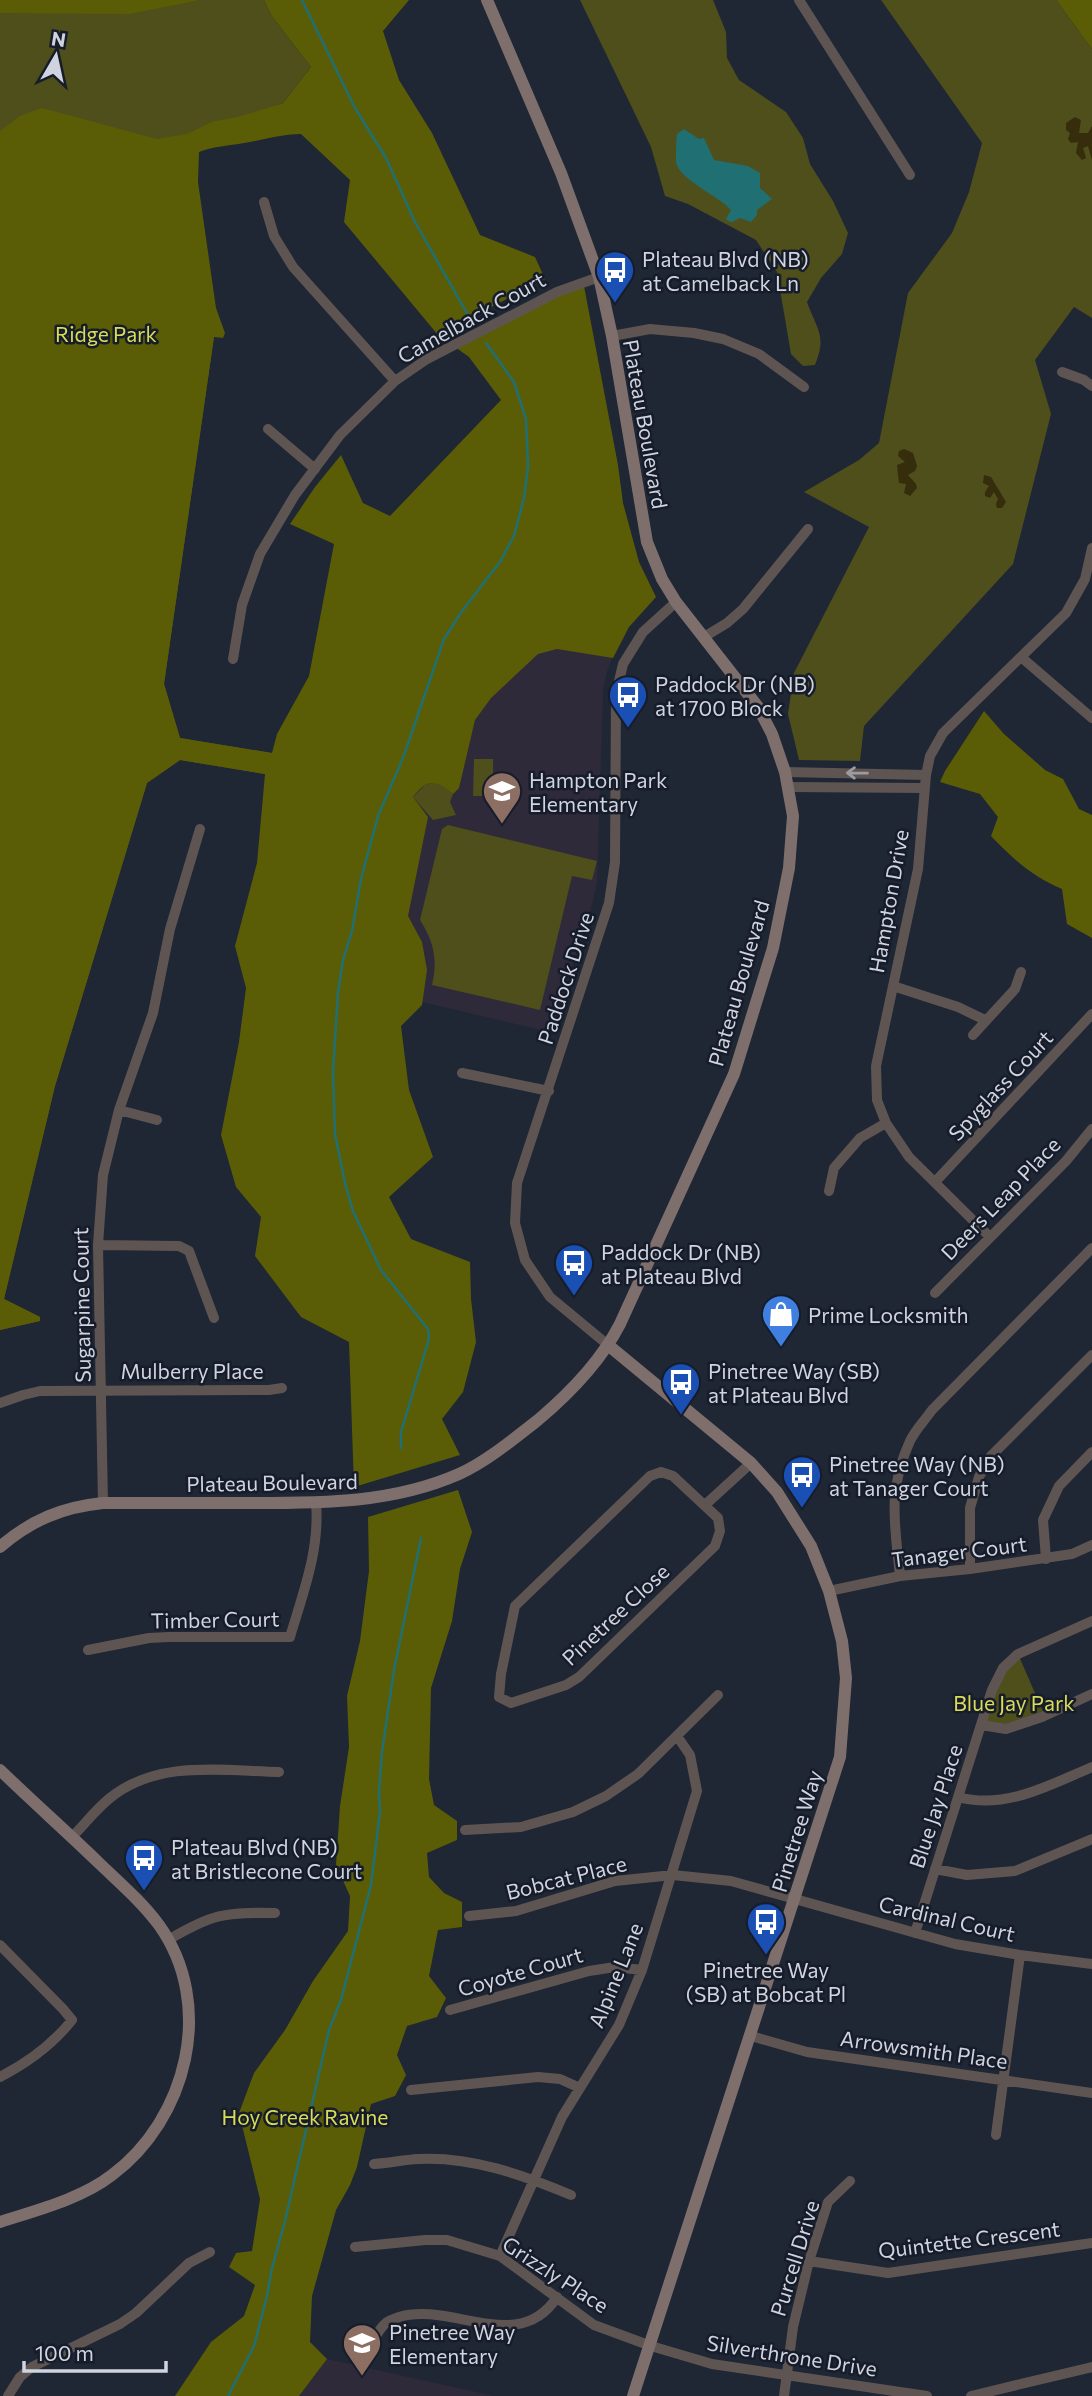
<svg xmlns="http://www.w3.org/2000/svg" width="1092" height="2396" font-family="Commissioner,sans-serif">
	<rect width="100%" height="100%" fill="#1f2634"/>
	<path fill="#2f2a3a" d="M529 640 617 643 606 675 603 691 597 883 590 912 550 1032 392 995 400 812Z
		M327 2359 494 2396H299Z"/>
	<path fill="#4e4f1b" d="M201 0H264L271 15 311 67 283 103 238 118 215 121 194 148 214 337 164 684 180 738 272 753 265 774 180 760 147 783 55 1086 4 1299 40 1317V1321L0 1330V13C67 13 135 11 201 0Z
		M580 0H713L726 32 727 58 739 80 786 112 803 138 810 164 833 201 848 233 842 254 821 278 807 302C817 330 827 335 815 365L803 366 791 354 777 272 756 240 688 204 665 196 651 147Z
		M881 0H1056L1092 49V318L1074 307 1035 360 1051 414 1013 564 864 726 860 761 799 760 788 714 794 673 869 527 804 492 859 460 879 443 908 293 952 233 969 192 982 143Z
		M474 759H493V796H473Z
		M434 782 440 783 453 794 450 802 456 815 433 820 413 797 425 785Z
		M448 825 597 861 592 880 572 876 540 1010 432 985C438 960 434 942 420 920L442 829Z
		M1018 1654 1045 1716 1006 1729 981 1725 992 1690Z"/>
	<path fill="#5b5d06" d="M0 0H201L129 14 0 13Z
		M264 0H409L383 31 399 80 432 133 480 235 535 257 545 279 438 335 344 222 350 180 301 134C281 134 264 140 244 143 229 146 214 146 199 152L198 182 216 308 225 333 223 338 214 337 164 684 180 738 272 753 277 734 309 676 334 544 290 524 315 487 341 455 363 503 390 516 501 400 469 357 455 347 558 295 584 286 618 465 623 503 639 562 656 597 629 627 613 658 557 649 538 654 491 698 475 720 459 788 453 794C436 780 428 778 413 797L428 817 408 916 422 942 427 970 422 1005 401 1026 409 1090 433 1157 389 1197 411 1239 470 1262 471 1299 476 1342 463 1392 442 1419 460 1455 354 1487 349 1342 301 1317 255 1256 261 1217 236 1187 221 1135 239 1042 246 988 235 946 257 863 265 774 180 760 147 783 55 1086 4 1299 40 1317V1321L0 1330V131L20 116 42 108 157 139 187 134 214 121 238 117 283 103 311 67 271 15Z
		M1056 0H1092V49Z
		M984 711 1004 734 1045 770 1063 779 1079 809 1092 815V938L1067 924 1062 889C1032 876 1014 860 991 836L998 817 980 794 940 782 945 771Z
		M458 1490 472 1532 460 1569 452 1621 431 1688 429 1779 434 1805 457 1821V1840L427 1853 429 1877 444 1893 462 1902V1927L438 1930 429 1976 446 1998 437 2017 407 2026 397 2055 406 2075 395 2096 371 2104 357 2167 350 2185 336 2210 312 2296 310 2342 327 2359 299 2396H175L211 2342 244 2316 255 2285 229 2267 236 2253 252 2251 260 2199 239 2113 254 2073 285 2030 313 1981 348 1931 350 1896 336 1865 340 1806 349 1747 347 1696 360 1641 369 1571 368 1517Z"/>
	<path fill="#352d0c" d="M1075 117 1081 120 1079 133H1088L1092 126V160L1088 146 1083 148 1086 158 1082 160 1076 153 1078 142 1071 143 1068 139 1070 133 1066 130V123Z
		M904 449 913 453 917 466 915 471 908 475 916 484 917 488 910 496 904 493 906 484 899 483 897 465 905 462 898 456 899 451Z
		M984 475 991 477 1006 502 1002 508H997L996 504 998 499 994 492 990 498 985 496V492L989 486 983 483Z"/>
	<path fill="#206f73" d="M684 129 699 139 704 138 714 160 748 166 760 173V188L772 199 757 210V215L751 222 740 218 732 222 728 221 726 219 731 210C719 196 678 179 676 162 676 155 676 141 677 134Z"/>
	<g fill="none" stroke-linecap="round" stroke-linejoin="round">
		<path stroke="#206f73" stroke-width="2.5" d="M302 0 355 108 386 158 415 222 468 315
			M401 1448V1432L429 1339 428 1329 381 1270 353 1211 345 1183 335 1134 333 1072 338 992 343 960 352 931 361 879 378 816 403 758 444 639 462 611 500 562 514 536 524 498 528 466 526 419 514 382 486 343
			M228 2396 254 2346 267 2296 272 2268 285 2221 329 2030 341 2000 371 1885 380 1812 379 1792 382 1752 394 1670 421 1538"/>
		<path stroke="#5e5553" stroke-width="10" d="M799 0 910 175
			M264 202 274 236 293 267 395 381
			M612 336 650 329 694 333 723 339 759 354 804 387
			M1062 372 1084 380 1092 386
			M268 429 315 469
			M704 637 727 623 743 609 808 529
			M1021 657 1092 718
			M233 659 242 605 260 554 295 495 340 435 395 381 427 359 557 292 599 277
			M785 772 926 775
			M788 787 924 788
			M893 986 958 1007 985 1020
			M973 1035 1015 989 1021 972
			M462 1073 549 1091
			M119 1110 157 1120
			M935 1182 1092 1014
			M829 1191 834 1168 860 1138 886 1123
			M990 1237 909 1157 886 1123 877 1100 876 1066 918 869 926 775 930 756 943 733 1066 613 1085 579 1092 548
			M98 1245 179 1246 189 1251 214 1318
			M935 1293 1066 1161 1092 1129
			M608 1345 550 1297 525 1260 515 1223 517 1183 609 903 615 862 616 694 623 664 643 632 676 602
			M0 1403 23 1395 40 1391 269 1390 282 1388
			M661 1472 673 1476 718 1518 720 1531 715 1546 579 1677 566 1685 511 1703 499 1697 501 1674 515 1606 650 1476Z
			M103 1503 98 1245 103 1175 119 1110 153 1013 170 929 200 829
			M705 1505 751 1463
			M1046 1559 1043 1520 1059 1486 1092 1452
			M970 1569V1508L979 1477 990 1457 1092 1355
			M900 1576C895 1525 887 1491 910 1441 915 1430 925 1420 932 1410L1092 1248
			M829 1591 900 1576 970 1569 1072 1554 1092 1545
			M88 1650 149 1638 169 1637H290C303 1593 320 1550 316 1503
			M981 1725 1006 1729 1042 1717 1092 1694
			M958 1797C1006 1810 1049 1785 1092 1767
			M465 1830 521 1827 573 1812 606 1796 638 1774 718 1695
			M72 1837C85 1824 96 1809 110 1798 158 1759 223 1771 279 1772
			M935 1869 967 1875 1015 1871 1092 1839
			M469 1916 516 1911 615 1881 673 1875 731 1881 955 1944 1020 1955 1092 1964
			M915 1933 992 1690 1003 1668 1018 1654 1092 1621
			M168 1940C212 1914 224 1912 275 1913
			M0 1945 63 2009 72 2020C53 2044 27 2063 0 2077
			M450 2010 589 1971 615 1967 642 1970
			M751 2036 807 2052 1092 2093
			M411 2090 538 2077 560 2079 580 2088
			M996 2135 1020 1955
			M374 2164C389 2163 403 2160 418 2159 471 2156 523 2175 571 2195
			M355 2247 425 2240H447L500 2256 594 2325 651 2346 712 2364 927 2396
			M500 2256 562 2117 619 2025 642 1970 697 1791 690 1755 677 1736
			M809 2261 888 2273 1092 2243
			M375 2337C378 2333 381 2327 385 2324 388 2320 395 2319 399 2317 451 2301 519 2356 557 2297
			M8 2396 20 2377 32 2367 120 2324 136 2313 189 2263 210 2252
			M784 2396 793 2327 809 2261 828 2202 850 2181
			M971 2396 1092 2367"/>
		<path stroke="#7e6f6c" stroke-width="12" d="M608 1345 751 1463 777 1492 811 1546 829 1591 842 1641 846 1678 840 1757 633 2396
			M0 1547C31 1520 63 1507 103 1503 151 1503 199 1503 246 1503 319 1503 391 1504 459 1474 486 1462 515 1438 538 1420 570 1393 601 1361 620 1324L734 1074 773 948 789 868 793 816 785 772 772 734 758 707 676 602 662 579 647 542 612 336 599 277 561 173 487 0
			M0 1770C33 1802 67 1832 100 1864 121 1884 142 1902 159 1925 216 2005 187 2119 112 2175 81 2199 37 2210 0 2222"/>
	</g>
	<defs><path id="oneway-shaft" d="M-6 0H5M1.5-3L5.5 0L1.5 3" fill="none" stroke-width="1.6" stroke-linecap="round" stroke-linejoin="round" transform="scale(1.75)"/></defs>
	<use stroke="#9d9b9f" href="#oneway-shaft" transform="translate(857 773) rotate(-179)"/>
	<defs>
		<g id="bus-pin" transform="scale(2.0125)"><path d="M0 17L-7.5 6A9.5 9.5 0 1 1 7.5 6Z" fill="#1a4fb4" stroke="#161c2a"/><path d="M-5-6H5V4H4V6H2V4H-2V6H-4V4H-5ZM-3.5-4V0h7V-4ZM-3.5 1.2v1.5H-2V1.2ZM2 1.2v1.5H3.5V1.2Z" fill="#fff"/></g>
		<g id="school-pin" transform="scale(2.0125)"><path d="M0 17L-7.5 6A9.5 9.5 0 1 1 7.5 6Z" fill="#8d6e63" stroke="#161c2a"/><path d="M0-5L7-2L0 1L-7-2ZM-4 1L0 2.5L4 1V4Q0 6-4 4Z" fill="#fff"/></g>
		<g id="shop-pin" transform="scale(2.0125)"><path d="M0 17L-7.5 6A9.5 9.5 0 1 1 7.5 6Z" fill="#3f7fe0" stroke="#161c2a"/><path d="M-5-2.5h2.3a2.7 3.5 0 0 1 5.4 0H5L5.5 6h-11ZM-1.5-2.5h3a1.5 2.3 0 0 0-3 0Z" fill="#fff"/></g>
	</defs>
	<g fill-rule="evenodd">
		<use href="#bus-pin" x="615" y="270"/>
		<use href="#bus-pin" x="628" y="695"/>
		<use href="#school-pin" x="502" y="791"/>
		<use href="#bus-pin" x="574" y="1263"/>
		<use href="#shop-pin" x="781" y="1314"/>
		<use href="#bus-pin" x="681" y="1382"/>
		<use href="#bus-pin" x="802" y="1475"/>
		<use href="#bus-pin" x="144" y="1858"/>
		<use href="#bus-pin" x="766" y="1922"/>
		<use href="#school-pin" x="362" y="2343"/>
	</g>
	<g text-anchor="middle" dominant-baseline="central" stroke-width="5" stroke-linejoin="round" paint-order="stroke">
		<g font-size="21" fill="#d0d4de" stroke="#161c2a" text-anchor="start">
			<text x="642" y="258">Plateau Blvd (NB)<tspan x="642" dy="24">at Camelback Ln</tspan></text>
			<text x="655" y="683">Paddock Dr (NB)<tspan x="655" dy="24">at 1700 Block</tspan></text>
			<text x="529" y="779">Hampton Park<tspan x="529" dy="24">Elementary</tspan></text>
			<text x="601" y="1251">Paddock Dr (NB)<tspan x="601" dy="24">at Plateau Blvd</tspan></text>
			<text x="808" y="1314">Prime Locksmith</text>
			<text x="708" y="1370">Pinetree Way (SB)<tspan x="708" dy="24">at Plateau Blvd</tspan></text>
			<text x="829" y="1463">Pinetree Way (NB)<tspan x="829" dy="24">at Tanager Court</tspan></text>
			<text x="171" y="1846">Plateau Blvd (NB)<tspan x="171" dy="24">at Bristlecone Court</tspan></text>
			<text x="766" y="1969" text-anchor="middle">Pinetree Way<tspan x="766" dy="24">(SB) at Bobcat Pl</tspan></text>
			<text x="389" y="2331">Pinetree Way<tspan x="389" dy="24">Elementary</tspan></text>
		</g>
		<g font-size="21" fill="#d0d4de" stroke="#161c2a">
			<text transform="translate(471 317) rotate(-29)">Camelback Court</text>
			<text transform="translate(646 424) rotate(80)">Plateau Boulevard</text>
			<text transform="translate(888 901) rotate(-80)">Hampton Drive</text>
			<text transform="translate(565 978) rotate(-72)">Paddock Drive</text>
			<text transform="translate(738 983) rotate(-74)">Plateau Boulevard</text>
			<text transform="translate(1000 1085) rotate(-47)">Spyglass Court</text>
			<text transform="translate(1000 1198) rotate(-46)">Deers Leap Place</text>
			<text transform="translate(81 1305) rotate(-91)">Sugarpine Court</text>
			<text x="192" y="1370">Mulberry Place</text>
			<text transform="translate(272 1482) rotate(-1)">Plateau Boulevard</text>
			<text transform="translate(959 1551) rotate(-7)">Tanager Court</text>
			<text transform="translate(615 1614) rotate(-43)">Pinetree Close</text>
			<text transform="translate(215 1619) rotate(-1)">Timber Court</text>
			<text transform="translate(935 1806) rotate(-72)">Blue Jay Place</text>
			<text transform="translate(796 1831) rotate(-73)">Pinetree Way</text>
			<text transform="translate(566 1877) rotate(-14)">Bobcat Place</text>
			<text transform="translate(947 1918) rotate(13)">Cardinal Court</text>
			<text transform="translate(520 1971) rotate(-16)">Coyote Court</text>
			<text transform="translate(615 1975) rotate(-68)">Alpine Lane</text>
			<text transform="translate(924 2049) rotate(8)">Arrowsmith Place</text>
			<text transform="translate(969 2239) rotate(-7)">Quintette Crescent</text>
			<text transform="translate(794 2258) rotate(-73)">Purcell Drive</text>
			<text transform="translate(556 2274) rotate(33)">Grizzly Place</text>
			<text transform="translate(792 2355) rotate(9)">Silverthrone Drive</text>
		</g>
		<g font-size="21" fill="#d9dc59" stroke="#161c2a">
			<text x="106" y="333">Ridge Park</text>
			<text x="1014" y="1702">Blue Jay Park</text>
			<text x="305" y="2116">Hoy Creek Ravine</text>
		</g>
	</g>
	<g transform="translate(56 56) rotate(9)" stroke="#161c2a" stroke-width="5" paint-order="stroke">
	<path d="M0-5L12 26L0 18L-12 26Z" fill="#d0d4de"/>
	<text y="-10" font-size="19" font-weight="bold" text-anchor="middle" fill="#d0d4de">N</text>
	</g>
	<path d="M24 2361v10h142v-10" fill="none" stroke="#d0d4de" stroke-width="3.5"/>
	<text x="35" y="2361" font-size="21" fill="#d0d4de" stroke="#161c2a" stroke-width="5" paint-order="stroke">100 m</text>
</svg>
